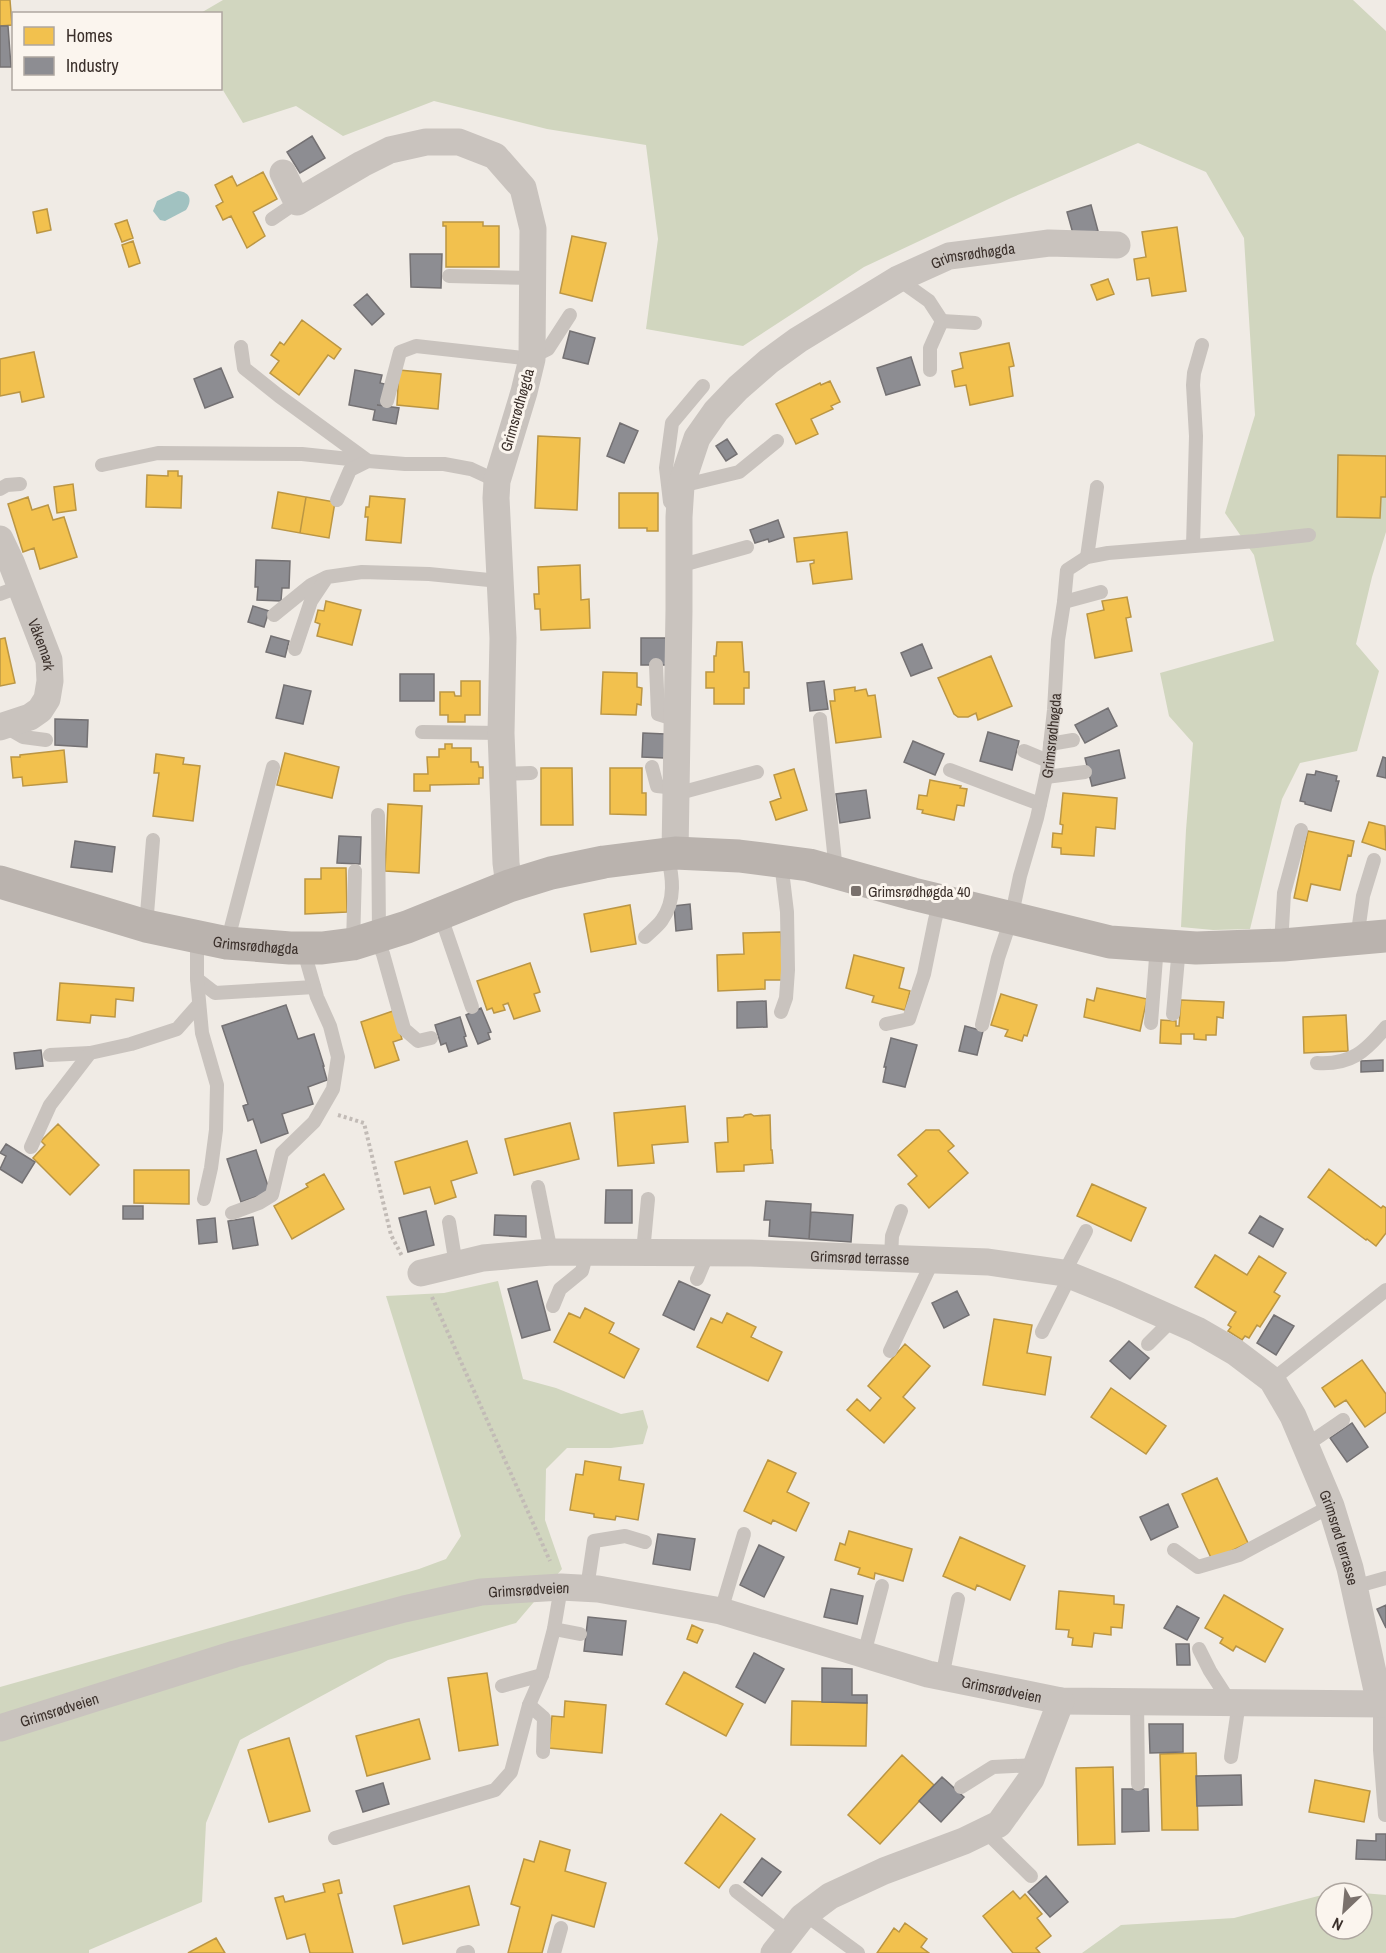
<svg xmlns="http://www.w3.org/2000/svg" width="1386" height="1953" font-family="'Archivo Narrow',sans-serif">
	<rect width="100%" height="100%" fill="#f0ebe5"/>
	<path fill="#d1d6bf" d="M223 0H1353L1386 31V532L1372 577 1356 644 1379 671 1357 751 1300 763 1282 799 1250 929 1213 930 1181 927 1186 830 1193 743 1169 716 1160 673 1274 641 1254 555 1225 513 1255 415 1244 238 1206 172 1138 143 1011 198 864 267 743 346 646 329 658 239 646 145 547 129 434 101 343 136 296 106 243 123 221 87 220 14H199Z
		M498 1281 523 1379 556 1388 621 1414 643 1410 648 1427 643 1444 611 1448H567L546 1469 545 1520 562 1569 516 1623 388 1660 240 1740 206 1823 202 1902 89 1950V1953H0V1687L419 1569 446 1559 461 1536 386 1296 444 1293Z
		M1339 1891 1386 1895V1953H1082L1121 1925 1234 1918 1326 1894V1929H1362V1893H1330Z"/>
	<path fill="#a1c2c1" d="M178 191C191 192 192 201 186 210L165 221 160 220 153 211 157 201Z"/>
	<path fill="#f2c14e" stroke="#bb9644" stroke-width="1.5" d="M0 0H10L12 25 0 26Z
		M263 172 277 199 253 212 265 236 247 248 231 216 223 220 216 206 223 202 215 185 232 176 237 186Z
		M47 209 51 230 37 233 33 212Z
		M127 220 133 238 122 242 115 224Z
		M443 222H483V226H499V267H446V226H443Z
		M1177 227 1186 291 1152 296 1149 278 1137 280 1134 259 1146 257 1142 232Z
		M572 236 606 243 592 301 560 293Z
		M133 241 140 263 129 267 122 245Z
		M1108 279 1114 294 1097 300 1091 285Z
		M302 320 341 349 334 359 328 355 299 395 270 373 279 361 271 355 280 342 284 345Z
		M1009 343 1014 366 1009 367 1013 396 970 405 966 385 955 387 952 371 963 368 960 353Z
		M34 352 44 397 22 402 20 392 0 396V359Z
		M399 370 441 374 438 409 397 405Z
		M830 381 840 402 831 406 833 409 811 419 818 434 796 444 776 404 820 383 821 385Z
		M538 436 580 438 577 510 535 508Z
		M1338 455 1386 456V497H1381L1380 518 1337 517Z
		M168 471H178V476H182L181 508 146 507 147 475 168 476Z
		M73 484 76 510 57 513 54 487Z
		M278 492 306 497 300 533 272 528Z
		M619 493H658V531H647V528H619Z
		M370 496 405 499 401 543 366 540 368 517H365L366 507H369Z
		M28 497 32 510 48 505 53 520 64 517 77 557 40 569 34 548 23 552 8 504Z
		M306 497 335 502 329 538 300 533Z
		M847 532 852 579 813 584 810 564 814 563V560L797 562 794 538Z
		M580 565 581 600 589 599 590 628 541 630 540 609H535L534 594H539L538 567Z
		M1127 597 1131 617 1126 618 1132 651 1095 658 1087 614 1104 610 1102 601Z
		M326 601 361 610 352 645 317 636 320 624 315 622 318 610 324 611Z
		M5 638 15 683 0 686V639Z
		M717 642H742L744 672H749V688H744V704H714V688H706V672H714V656H716Z
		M991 656 1012 706 978 720 976 713 968 717H958L954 714 938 678Z
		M603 672 637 673V687L642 688 641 705 637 704 636 715 601 714Z
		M461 681H480V715H465V722H448V715H440V692H454L455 696H461Z
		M855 687V691L866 689 868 696 875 695 881 737 836 743 830 701H835L834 690Z
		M445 744H452V748H471V762H478L479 767H483V778H479V784L430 785V791H414V774H428L427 757H439V749H445Z
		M64 750 67 782 23 786 22 777 13 778 11 757H20V755Z
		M285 753 339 767 332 798 277 785Z
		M156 754 184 758 183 764 200 766 193 821 153 816 159 773H154Z
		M541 768H572L573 825H541Z
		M610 768H642V793H646V815L610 814Z
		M794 769 807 810 776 820 770 802 781 798 774 775Z
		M930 780 961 786 960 788 967 789 964 806 957 805 954 820 922 813 923 810 917 809 919 795 927 796Z
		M1063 793 1117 798 1115 829 1096 827 1094 856 1061 854V848L1052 847 1053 833 1062 834 1063 825 1060 824Z
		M388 804 422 806 419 873 385 871Z
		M1369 822 1385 826 1386 850 1362 842Z
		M1308 831 1354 841 1351 856 1348 855 1340 890 1311 884 1307 901 1294 898Z
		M321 868H346L347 912 305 914V879H321Z
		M630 905 636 944 591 952 584 914Z
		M781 932 783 980H765V989L718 991 717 955 744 954 743 933Z
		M854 955 904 968 899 988 910 991 905 1010 872 1002 874 996 846 988Z
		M530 963 540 992 534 994 540 1011 514 1019 508 1003 503 1005 505 1010 494 1013 492 1008 487 1010 477 981Z
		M60 983 134 988 133 1001 116 999 115 1017 91 1015 90 1023 57 1020Z
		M1097 988 1147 999 1140 1031 1084 1017 1087 999 1094 1001Z
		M1001 994 1037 1005 1027 1036 1024 1035 1022 1041 1005 1036 1008 1030 991 1025Z
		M1181 1000 1224 1002 1223 1018 1217 1017 1216 1035H1206V1040L1194 1039V1034H1181V1044L1160 1043 1161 1020 1176 1021V1026H1179Z
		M393 1011 402 1039 393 1042 399 1060 375 1068 361 1022Z
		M1346 1015 1348 1051 1304 1053 1303 1017Z
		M685 1106 688 1142 652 1145 654 1163 618 1166 614 1113Z
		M751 1114 754 1116 770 1115 771 1150H772L773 1163 744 1165V1171L717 1172 715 1143 728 1142 727 1118 743 1117 745 1115Z
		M570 1123 579 1159 514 1175 505 1139Z
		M58 1124 99 1165 70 1195 33 1158 45 1145 41 1141Z
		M926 1130H939L954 1146 948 1151 968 1173 929 1208 908 1184 917 1176 898 1155Z
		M467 1141 477 1173 451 1181 456 1197 435 1204 430 1187 404 1194 395 1162Z
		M1329 1169 1381 1208 1383 1206 1386 1208V1233L1376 1246 1367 1239 1366 1240 1308 1197Z
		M134 1170H189V1204L134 1203Z
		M324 1174 344 1209 292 1239 274 1206 308 1187 306 1184Z
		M1092 1184 1146 1208 1131 1241 1077 1216Z
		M1215 1255 1247 1275 1259 1256 1286 1273 1274 1292 1280 1296 1260 1327 1257 1325 1249 1338 1245 1336 1242 1340 1228 1331 1231 1327 1228 1325 1236 1312 1195 1287Z
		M585 1308 614 1323 609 1333 639 1349 624 1378 554 1342 569 1313 580 1318Z
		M727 1313 756 1327 751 1337 782 1352 768 1381 697 1347 711 1318 722 1323Z
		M994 1319 1032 1325 1027 1353 1051 1357 1045 1395 983 1385Z
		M905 1344 930 1366 903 1397 915 1408 884 1443 847 1410 857 1399 870 1411 881 1398 868 1386Z
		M1362 1360 1386 1394V1412L1365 1427 1346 1400 1335 1407 1322 1388Z
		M1111 1388 1166 1426 1146 1454 1091 1417Z
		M768 1460 796 1473 787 1492 809 1503 796 1531 773 1520 771 1524 744 1511Z
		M585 1461 621 1467 619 1480 644 1484 638 1520 616 1516 615 1520 594 1517V1514L570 1510 576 1474 583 1475Z
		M1217 1478 1248 1543 1212 1560 1182 1494Z
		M849 1531 912 1549 903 1581 875 1573 874 1579 858 1574 860 1568 835 1560 840 1543 845 1545Z
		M960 1537 1025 1566 1010 1600 977 1585 975 1590 943 1576Z
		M1059 1591 1114 1596V1604L1124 1605 1122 1628 1111 1627V1635L1094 1633 1092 1647 1072 1645 1073 1638 1068 1637 1069 1630 1056 1629Z
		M1224 1595 1283 1629 1265 1662 1236 1646 1233 1651 1220 1643 1223 1638 1205 1628Z
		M692 1625 703 1630 697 1643 687 1639Z
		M684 1672 743 1704 726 1736 666 1704Z
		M487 1673 498 1745 459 1751 448 1678Z
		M565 1701 606 1705 602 1753 549 1748 552 1716 564 1717Z
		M792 1701 867 1703 866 1746 791 1745Z
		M419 1719 430 1759 367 1776 356 1736Z
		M289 1738 310 1811 269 1822 248 1750Z
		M1196 1753 1198 1830H1162L1160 1754Z
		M902 1755 934 1785 880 1844 848 1815Z
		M1113 1767 1115 1844 1078 1845 1076 1768Z
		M1315 1780 1370 1791 1364 1822 1309 1812Z
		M721 1814 755 1839 719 1888 685 1863Z
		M540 1841 570 1850 565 1871 606 1883 594 1927 552 1915 542 1953H508L520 1907 511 1904 524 1859 534 1862Z
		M339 1880 342 1893 338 1894 353 1953H310L305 1934 287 1939 275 1898 283 1896 285 1902 325 1892 323 1884Z
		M469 1886 479 1925 403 1944 394 1906Z
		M1013 1891 1020 1899 1025 1894 1042 1914 1037 1918 1051 1936 1036 1948 1040 1953H1013L983 1916Z
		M905 1923 927 1939 921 1947 929 1953H877L894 1928 899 1932Z
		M216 1938 225 1953H188Z"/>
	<path fill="#8d8d92" stroke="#747173" stroke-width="1.5" d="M0 26H8L11 67H0Z
		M312 136 325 158 300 173 287 152Z
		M1091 205 1098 231 1074 237 1067 212Z
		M410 254H442L441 288 411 287Z
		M367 294 384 314 372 325 354 305Z
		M570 331 595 338 588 364 563 358Z
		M911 357 920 385 886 395 877 368Z
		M221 368 233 397 205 408 194 379Z
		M355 370 382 375 380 383 389 385 386 406 377 405 399 408 396 424 373 420 375 410 349 405Z
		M620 423 638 431 624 463 607 456Z
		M727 439 737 454 726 461 716 446Z
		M778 520 784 537 769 542 768 539 755 543 750 530Z
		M256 560 290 561 289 588H282L281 601 257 600 258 587H255Z
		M253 606 269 611 264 627 248 622Z
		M271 636 289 641 285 657 266 652Z
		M641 638H666L667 665H641Z
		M922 644 932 668 911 676 901 653Z
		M400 674H434V701H400Z
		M824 681 828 709 810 711 807 683Z
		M284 685 311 691 303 724 276 718Z
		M1108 708 1117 726 1085 743 1075 725Z
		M55 719 88 720 87 747 55 745Z
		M988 732 1019 741 1012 770 980 761Z
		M643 733 665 734 664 758 642 757Z
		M913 741 944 754 935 775 904 762Z
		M1119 750 1125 778 1092 786 1085 758Z
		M1383 757 1386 758V778L1377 776Z
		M1316 771 1337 776 1336 781H1339L1331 811 1305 804V802L1300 801 1307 774 1315 775Z
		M866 790 870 818 840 823 836 794Z
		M339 836 361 837 360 864 337 863Z
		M75 841 115 847 112 872 71 867Z
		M690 904 692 929 676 931 674 906Z
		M766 1001 767 1027 737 1028V1002Z
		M286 1005 298 1039 314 1034 324 1066H323L327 1080 308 1087 313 1104 282 1114 288 1133 261 1143 253 1119 248 1121 243 1106 248 1104 222 1026Z
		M481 1008 491 1032 488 1033 490 1039 478 1044 466 1015Z
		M460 1017 466 1036 464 1037 467 1046 449 1052 446 1043 441 1045 435 1025Z
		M965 1026 983 1031 977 1055 959 1051Z
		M891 1038 917 1045 905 1087 883 1082 886 1067H884Z
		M41 1050 43 1066 16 1069 14 1053Z
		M1383 1060V1071L1361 1072V1061Z
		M6 1144 35 1162 22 1183 0 1169 6 1156 0 1153Z
		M256 1150 270 1192 241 1202 227 1159Z
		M606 1190H632V1223H605Z
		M766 1201 811 1204 809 1239 769 1236 770 1220H764Z
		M123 1206H143V1219H123Z
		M426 1211 434 1245 408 1252 399 1218Z
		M811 1212 853 1215 851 1242 809 1239Z
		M495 1215 526 1216V1237L494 1235Z
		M1260 1216 1283 1229 1273 1247 1249 1233Z
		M253 1217 258 1245 233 1249 228 1221Z
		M215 1218 217 1242 199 1244 197 1220Z
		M537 1281 550 1330 522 1338 508 1289Z
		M679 1281 710 1295 694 1330 663 1315Z
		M957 1291 969 1315 944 1328 932 1303Z
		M1274 1315 1294 1326 1276 1355 1257 1343Z
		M1129 1341 1149 1358 1130 1379 1110 1361Z
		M1352 1423 1368 1447 1347 1462 1330 1438Z
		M1168 1504 1178 1527 1151 1540 1140 1517Z
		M658 1534 695 1539 690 1570 653 1564Z
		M759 1545 784 1557 764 1597 740 1585Z
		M831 1589 863 1596 857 1624 824 1617Z
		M1386 1605V1628L1377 1609Z
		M1177 1606 1199 1618 1187 1640 1164 1628Z
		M588 1617 626 1621 622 1655 584 1651Z
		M1176 1644H1189L1190 1665H1177Z
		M754 1653 784 1669 765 1703 736 1687Z
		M822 1668 852 1669V1695H867V1703L822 1702Z
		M1149 1724H1183V1752L1150 1753Z
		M1241 1775 1242 1805 1197 1806 1196 1776Z
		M942 1777 964 1797 941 1822 919 1801Z
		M383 1783 389 1804 363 1812 356 1791Z
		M1122 1789H1148L1149 1831 1122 1832Z
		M1376 1834H1386V1860L1356 1859 1357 1840 1376 1841Z
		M762 1858 781 1872 762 1896 744 1882Z
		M1046 1876 1068 1902 1050 1917 1028 1892Z"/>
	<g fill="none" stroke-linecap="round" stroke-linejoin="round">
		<path stroke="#c2bbb6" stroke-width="4" stroke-dasharray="3 3" stroke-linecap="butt" d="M338 1115 364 1123 391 1235 402 1256
			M432 1297 550 1561"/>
		<g stroke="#c9c3be" stroke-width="14">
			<path d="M272 219 297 202"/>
			<path d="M449 276 533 278"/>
			<path d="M898 279 929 301 942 321 930 348V370"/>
			<path d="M942 321 975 323"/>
			<path d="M532 357 548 349 570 315"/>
			<path d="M387 401 400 352 416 346 532 359"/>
			<path d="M102 465 158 453 302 454 368 461 279 396 244 368 241 347"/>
			<path d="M681 486 739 472 777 441"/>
			<path d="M0 489 7 485 20 484"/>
			<path d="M337 500 350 470 368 461 405 464H444L471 469 497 481"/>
			<path d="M670 502 666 468 672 423 703 386"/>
			<path d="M1193 546 1196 436 1193 385 1194 373 1202 345"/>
			<path d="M1087 557 1097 487"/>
			<path d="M679 566 747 547"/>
			<path d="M0 594 19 587"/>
			<path d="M1064 602 1101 592"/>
			<path d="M274 615 311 585 325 578"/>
			<path d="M295 649 311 601 327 577 362 572 429 574 499 581"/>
			<path d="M656 665 658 714 677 720"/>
			<path d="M820 719 836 871"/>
			<path d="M4 726 23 737 46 740"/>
			<path d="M422 732 501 733"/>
			<path d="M1050 744 1073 740"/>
			<path d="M1024 751 1048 761"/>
			<path d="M652 767 657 786 676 788"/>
			<path d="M950 770 1040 804"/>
			<path d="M502 774 531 773"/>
			<path d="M1046 777 1085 772"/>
			<path d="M676 794 757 772"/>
			<path d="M378 815 379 935"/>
			<path d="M440 914 472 1007"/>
			<path d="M146 926 153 840"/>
			<path d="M197 937V979L215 993 314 987"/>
			<path d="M375 937 383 954 404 1029 418 1041 431 1038"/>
			<path d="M645 937C650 932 658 926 662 920 676 900 673 877 667 854"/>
			<path d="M1357 939 1363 896 1374 860"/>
			<path d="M227 943 273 767"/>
			<path d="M353 944 355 871"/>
			<path d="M1281 945 1284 893 1301 830"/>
			<path d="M197 979 202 1033 217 1085 216 1130 211 1168 204 1199"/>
			<path d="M781 1012 786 998 788 970 787 912 781 862"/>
			<path d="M1173 1014 1179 947"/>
			<path d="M1151 1023 1157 945"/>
			<path d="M886 1024 909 1019 924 974 935 920 940 901"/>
			<path id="s1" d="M982 1025 998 958 1011 919 1020 876 1037 818 1047 772 1054 710 1058 640 1064 602 1067 570 1087 557 1108 553 1256 541 1309 535"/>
			<path d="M50 1055 90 1053"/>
			<path d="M1317 1063C1351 1065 1365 1052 1386 1027"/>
			<path d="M31 1147 50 1105 90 1053 131 1044 177 1029 199 1004"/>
			<path d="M538 1187 551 1252"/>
			<path d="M232 1213 259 1203 272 1195 282 1153 314 1122 333 1089 338 1057 330 1026 317 997 303 948"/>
			<path d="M449 1222 456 1265"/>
			<path d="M643 1252 648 1199"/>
			<path d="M891 1258 892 1236 901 1211"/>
			<path d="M1064 1273 1086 1231"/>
			<path d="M697 1279 708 1253"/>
			<path d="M553 1306 560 1289 582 1271 587 1252"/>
			<path d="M1042 1332 1070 1276"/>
			<path d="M1148 1344 1173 1319"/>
			<path d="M890 1351 933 1260"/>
			<path d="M1272 1380 1386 1290"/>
			<path d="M1305 1446 1343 1420"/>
			<path d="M1174 1550 1198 1567 1239 1555 1331 1506"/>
			<path d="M1354 1587 1386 1578"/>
			<path d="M587 1588 594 1541 625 1536 645 1542"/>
			<path d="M721 1611 744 1534"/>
			<path d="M554 1629 580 1634"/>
			<path d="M1199 1649 1210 1671 1230 1702"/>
			<path d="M864 1654 882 1586"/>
			<path d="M942 1677 958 1599"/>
			<path d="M502 1686 542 1675"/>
			<path d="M1137 1701 1138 1784"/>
			<path d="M1380 1704V1750L1385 1815"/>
			<path d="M529 1705 544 1718 543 1752"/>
			<path d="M1231 1757 1239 1702"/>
			<path d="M961 1787 993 1767 1037 1765"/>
			<path d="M985 1831 1031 1876"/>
			<path d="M335 1838 495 1790 511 1772 529 1705 542 1675 554 1629 561 1587"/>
			<path d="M736 1891 790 1933"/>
			<path d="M806 1915 858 1953"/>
			<path d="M463 1953 468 1952V1953"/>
			<path d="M554 1953 561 1928"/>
		</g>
		<g stroke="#c9c3be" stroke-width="27">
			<path d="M283 173 297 202 362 164 390 150 426 142H459L495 156 523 188 533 229 532 359 524 392 497 481 496 498 503 638 501 733 506 863 509 886"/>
			<path id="s2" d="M0 539 11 562 49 660 50 681 47 699 40 710 30 717 0 727"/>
			<path id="s3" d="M675 853 679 610V517L681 486 697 438 716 411 738 388 769 361 798 340 898 279 949 256 1049 243 1117 245"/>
			<path id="s4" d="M421 1273 483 1258 551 1252 751 1253 988 1262 1064 1273 1116 1294 1197 1330 1235 1352 1272 1380 1293 1416 1331 1506 1350 1568 1380 1704"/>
			<path id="s5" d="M0 1728 235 1654 404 1609 481 1592 561 1587 598 1589 721 1611 928 1674 1061 1701 1386 1704"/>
			<path d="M774 1953 802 1917 830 1896 884 1871 964 1841 999 1824 1031 1779 1061 1701"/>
		</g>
		<path stroke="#bab3ae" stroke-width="33" id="s6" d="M0 882 146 926 227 943 290 948H322L353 944 407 927 509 886 551 873 604 862 675 853 739 856 809 865 913 894 1110 942 1196 948 1283 945 1386 936"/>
	</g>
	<rect fill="#7a716c" stroke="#fbf5ee" stroke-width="2" x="850" y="885" width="12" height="12" rx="3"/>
	<g text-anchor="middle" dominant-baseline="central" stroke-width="6" stroke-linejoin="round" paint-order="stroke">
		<g font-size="15" fill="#3b302b" stroke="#fbf5ee">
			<text stroke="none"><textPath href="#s3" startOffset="756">Grimsrødhøgda</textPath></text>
			<text transform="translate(517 410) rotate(-74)">Grimsrødhøgda</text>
			<text stroke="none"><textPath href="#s2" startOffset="114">Våkemark</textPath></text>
			<text stroke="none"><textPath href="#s1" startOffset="298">Grimsrødhøgda</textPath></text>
			<text stroke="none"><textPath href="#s6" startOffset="264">Grimsrødhøgda</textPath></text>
			<text stroke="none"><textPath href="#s4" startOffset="441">Grimsrød terrasse</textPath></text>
			<text stroke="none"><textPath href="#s4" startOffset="1053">Grimsrød terrasse</textPath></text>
			<text stroke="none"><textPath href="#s5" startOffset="548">Grimsrødveien</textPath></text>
			<text stroke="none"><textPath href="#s5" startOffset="1034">Grimsrødveien</textPath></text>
			<text stroke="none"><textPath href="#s5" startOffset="62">Grimsrødveien</textPath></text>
		</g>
		<g font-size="15" fill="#3b302b" stroke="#fbf5ee" text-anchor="start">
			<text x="868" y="891">Grimsrødhøgda 40</text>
		</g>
	</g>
	<rect x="12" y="12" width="210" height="78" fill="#fbf5ee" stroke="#aea6a0" stroke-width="1.5"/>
	<rect x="24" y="27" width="30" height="18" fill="#f2c14e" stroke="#aea6a0" stroke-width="1.5"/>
	<text x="66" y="42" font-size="18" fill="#3b302b">Homes</text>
	<rect x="24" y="57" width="30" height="18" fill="#8d8d92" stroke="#aea6a0" stroke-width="1.5"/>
	<text x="66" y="72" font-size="18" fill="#3b302b">Industry</text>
	<g transform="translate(1344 1911) rotate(206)"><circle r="28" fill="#fbf5ee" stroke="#aea6a0" stroke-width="1.5"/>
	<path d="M0-4.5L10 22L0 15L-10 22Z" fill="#7a716c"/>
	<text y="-9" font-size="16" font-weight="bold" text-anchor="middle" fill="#3b302b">N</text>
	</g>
</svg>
